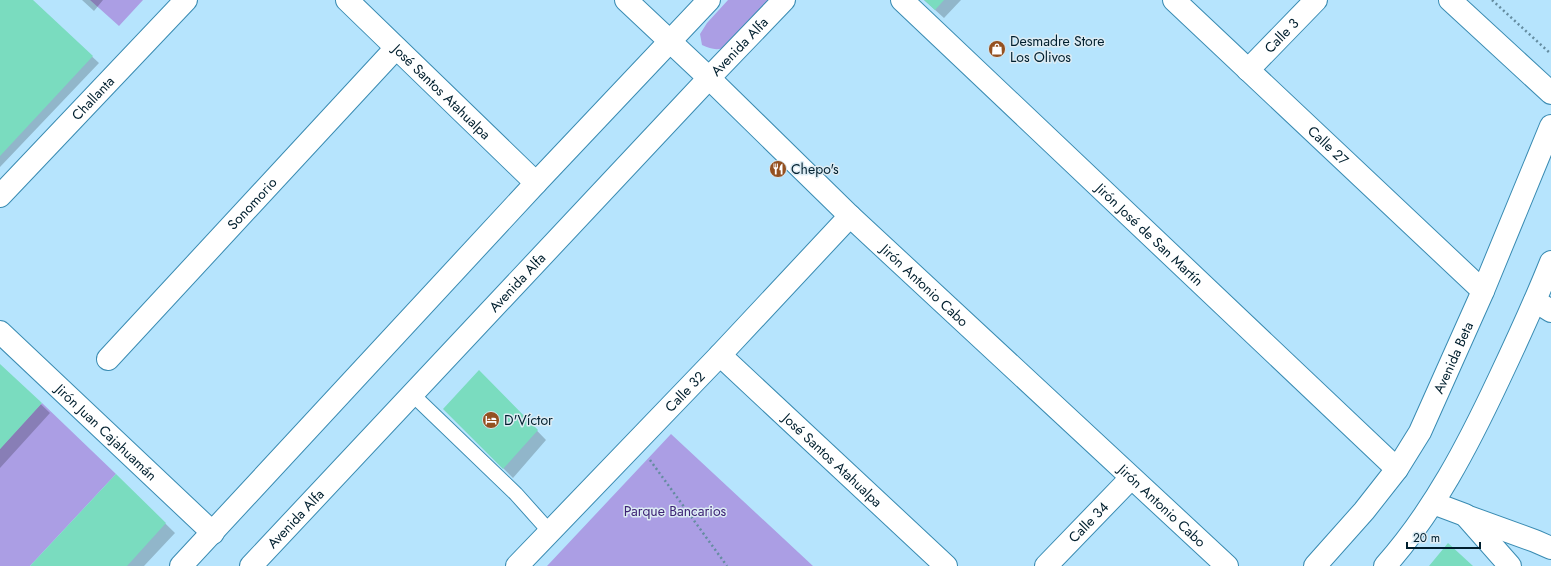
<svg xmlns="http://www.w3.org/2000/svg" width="1551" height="566" font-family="Jost,sans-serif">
	<rect width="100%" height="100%" fill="#b6e4fd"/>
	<path fill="#ab9ee4" d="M90 0H143L119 26Z
		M728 0H772L729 45C719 51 713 50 702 45L700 34 707 23Z
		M42 403 116 474 30 566H0V449Z
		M671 434 813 566H547Z"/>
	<path fill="#0003" d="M0 0H31L99 63 0 167Z
		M82 0H103L94 11Z
		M924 0H961L944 18Z
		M0 365 50 413 0 468Z
		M479 371 546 440 513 478 444 409Z
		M116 475 175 533 144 566H32Z"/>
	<path fill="#7adcbf" d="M0 0H33L93 56 0 156Z
		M924 0H944L935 10Z
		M0 364 42 403 0 449Z
		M479 370 538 430 503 469 443 409Z
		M116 474 166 523 127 566H30Z
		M1448 543 1473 566H1429Z"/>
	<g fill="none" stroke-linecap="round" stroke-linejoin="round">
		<g stroke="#398bb2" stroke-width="16">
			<path id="lane" d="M412 394 516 494 550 532"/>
		</g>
		<g stroke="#398bb2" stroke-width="24">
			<g id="street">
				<path id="s1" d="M347 0 536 183"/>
				<path id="s2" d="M626 0 709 78 850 216 1227 566"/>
				<path id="s3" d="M902 0 1397 469"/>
				<path id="s4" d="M1174 0 1483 291"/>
				<path d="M1450 0 1551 93"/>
				<path id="s5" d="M1248 70 1316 0"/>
				<path id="s6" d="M0 196 186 0"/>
				<path d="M1535 301 1551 311"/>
				<path id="s7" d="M0 332 213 533"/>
				<path id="s8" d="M720 355 946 566"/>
				<path id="s9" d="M108 359 396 48"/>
				<path d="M1433 503 1465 515 1510 566"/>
				<path d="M1466 516 1535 541 1551 548"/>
				<path id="s10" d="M517 566 720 355 850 216"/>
				<path id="s11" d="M1046 566 1131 478"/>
			</g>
		</g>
		<g stroke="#398bb2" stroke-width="24">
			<g id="secondary">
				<path d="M181 566 536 183 709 0"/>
				<path id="s12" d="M251 566 709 78 784 0"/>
				<path id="s13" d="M1315 566 1364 511 1397 469 1420 432 1483 291 1551 126"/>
				<path d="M1385 566C1434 511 1468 445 1499 379 1517 341 1535 302 1551 262"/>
			</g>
		</g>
		<path stroke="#648ca0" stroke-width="2.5" stroke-dasharray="2 3" stroke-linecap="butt" d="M1492 0 1551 54
			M650 460 727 566"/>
		<use href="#lane" stroke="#fff" stroke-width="14"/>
		<use href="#street" stroke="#fff" stroke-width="22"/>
		<use href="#secondary" stroke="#fff" stroke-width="22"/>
	</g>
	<defs>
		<g id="shop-disc" transform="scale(0.9)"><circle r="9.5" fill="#945121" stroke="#ddecf4"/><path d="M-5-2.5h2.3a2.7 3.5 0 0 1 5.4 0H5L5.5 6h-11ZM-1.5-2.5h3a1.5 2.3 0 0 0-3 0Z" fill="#fff"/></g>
		<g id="restaurant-disc" transform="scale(0.9)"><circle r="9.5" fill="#945121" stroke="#ddecf4"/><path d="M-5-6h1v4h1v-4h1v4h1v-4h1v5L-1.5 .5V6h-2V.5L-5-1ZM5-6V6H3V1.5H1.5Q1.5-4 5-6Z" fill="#fff"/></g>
		<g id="hotel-disc" transform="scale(0.9)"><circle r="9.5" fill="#945121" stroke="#ddecf4"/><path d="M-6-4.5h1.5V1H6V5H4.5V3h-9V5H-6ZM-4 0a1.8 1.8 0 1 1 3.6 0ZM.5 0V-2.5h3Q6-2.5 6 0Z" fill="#fff"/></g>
	</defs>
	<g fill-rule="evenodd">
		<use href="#shop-disc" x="997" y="49"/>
		<use href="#restaurant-disc" x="778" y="169"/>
		<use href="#hotel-disc" x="491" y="420"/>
	</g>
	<g text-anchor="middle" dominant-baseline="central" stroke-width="3" stroke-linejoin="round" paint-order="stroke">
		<g font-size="14" fill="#001f2e" stroke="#ddecf4">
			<text stroke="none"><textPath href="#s5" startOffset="48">Calle 3</textPath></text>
			<text stroke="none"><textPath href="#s12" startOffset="713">Avenida Alfa</textPath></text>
			<text stroke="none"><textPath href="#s1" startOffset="132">José Santos Atahualpa</textPath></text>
			<text stroke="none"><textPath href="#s6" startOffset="135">Challanta</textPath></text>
			<text stroke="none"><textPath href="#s4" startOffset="212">Calle 27</textPath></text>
			<text stroke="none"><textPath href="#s9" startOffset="212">Sonomorio</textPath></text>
			<text stroke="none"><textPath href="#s3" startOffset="341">Jirón José de San Martín</textPath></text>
			<text stroke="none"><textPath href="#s12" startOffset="389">Avenida Alfa</textPath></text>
			<text stroke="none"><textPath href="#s2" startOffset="413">Jirón Antonio Cabo</textPath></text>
			<text stroke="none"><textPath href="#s13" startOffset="252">Avenida Beta</textPath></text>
			<text stroke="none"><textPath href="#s10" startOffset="242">Calle 32</textPath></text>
			<text stroke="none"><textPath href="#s7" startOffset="146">Jirón Juan Cajahuamán</textPath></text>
			<text stroke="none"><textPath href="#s8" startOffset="154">José Santos Atahualpa</textPath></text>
			<text stroke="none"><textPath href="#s2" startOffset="737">Jirón Antonio Cabo</textPath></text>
			<text stroke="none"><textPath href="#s12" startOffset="65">Avenida Alfa</textPath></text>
			<text stroke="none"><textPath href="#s11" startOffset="61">Calle 34</textPath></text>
		</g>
		<g font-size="14" fill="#001f2e" stroke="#ddecf4" text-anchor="start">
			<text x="1010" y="41">Desmadre Store<tspan x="1010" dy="16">Los Olivos</tspan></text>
			<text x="791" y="169">Chepo's</text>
			<text x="504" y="420">D'Víctor</text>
		</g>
		<g font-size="14" fill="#3d2374" stroke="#ddecf4">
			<text x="675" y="511">Parque Bancarios</text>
		</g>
	</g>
	<path d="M1407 542v6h73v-6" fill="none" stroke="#001f2e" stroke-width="2"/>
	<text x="1413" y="542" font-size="12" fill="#001f2e" stroke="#ddecf4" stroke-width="3" paint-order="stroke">20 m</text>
</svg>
